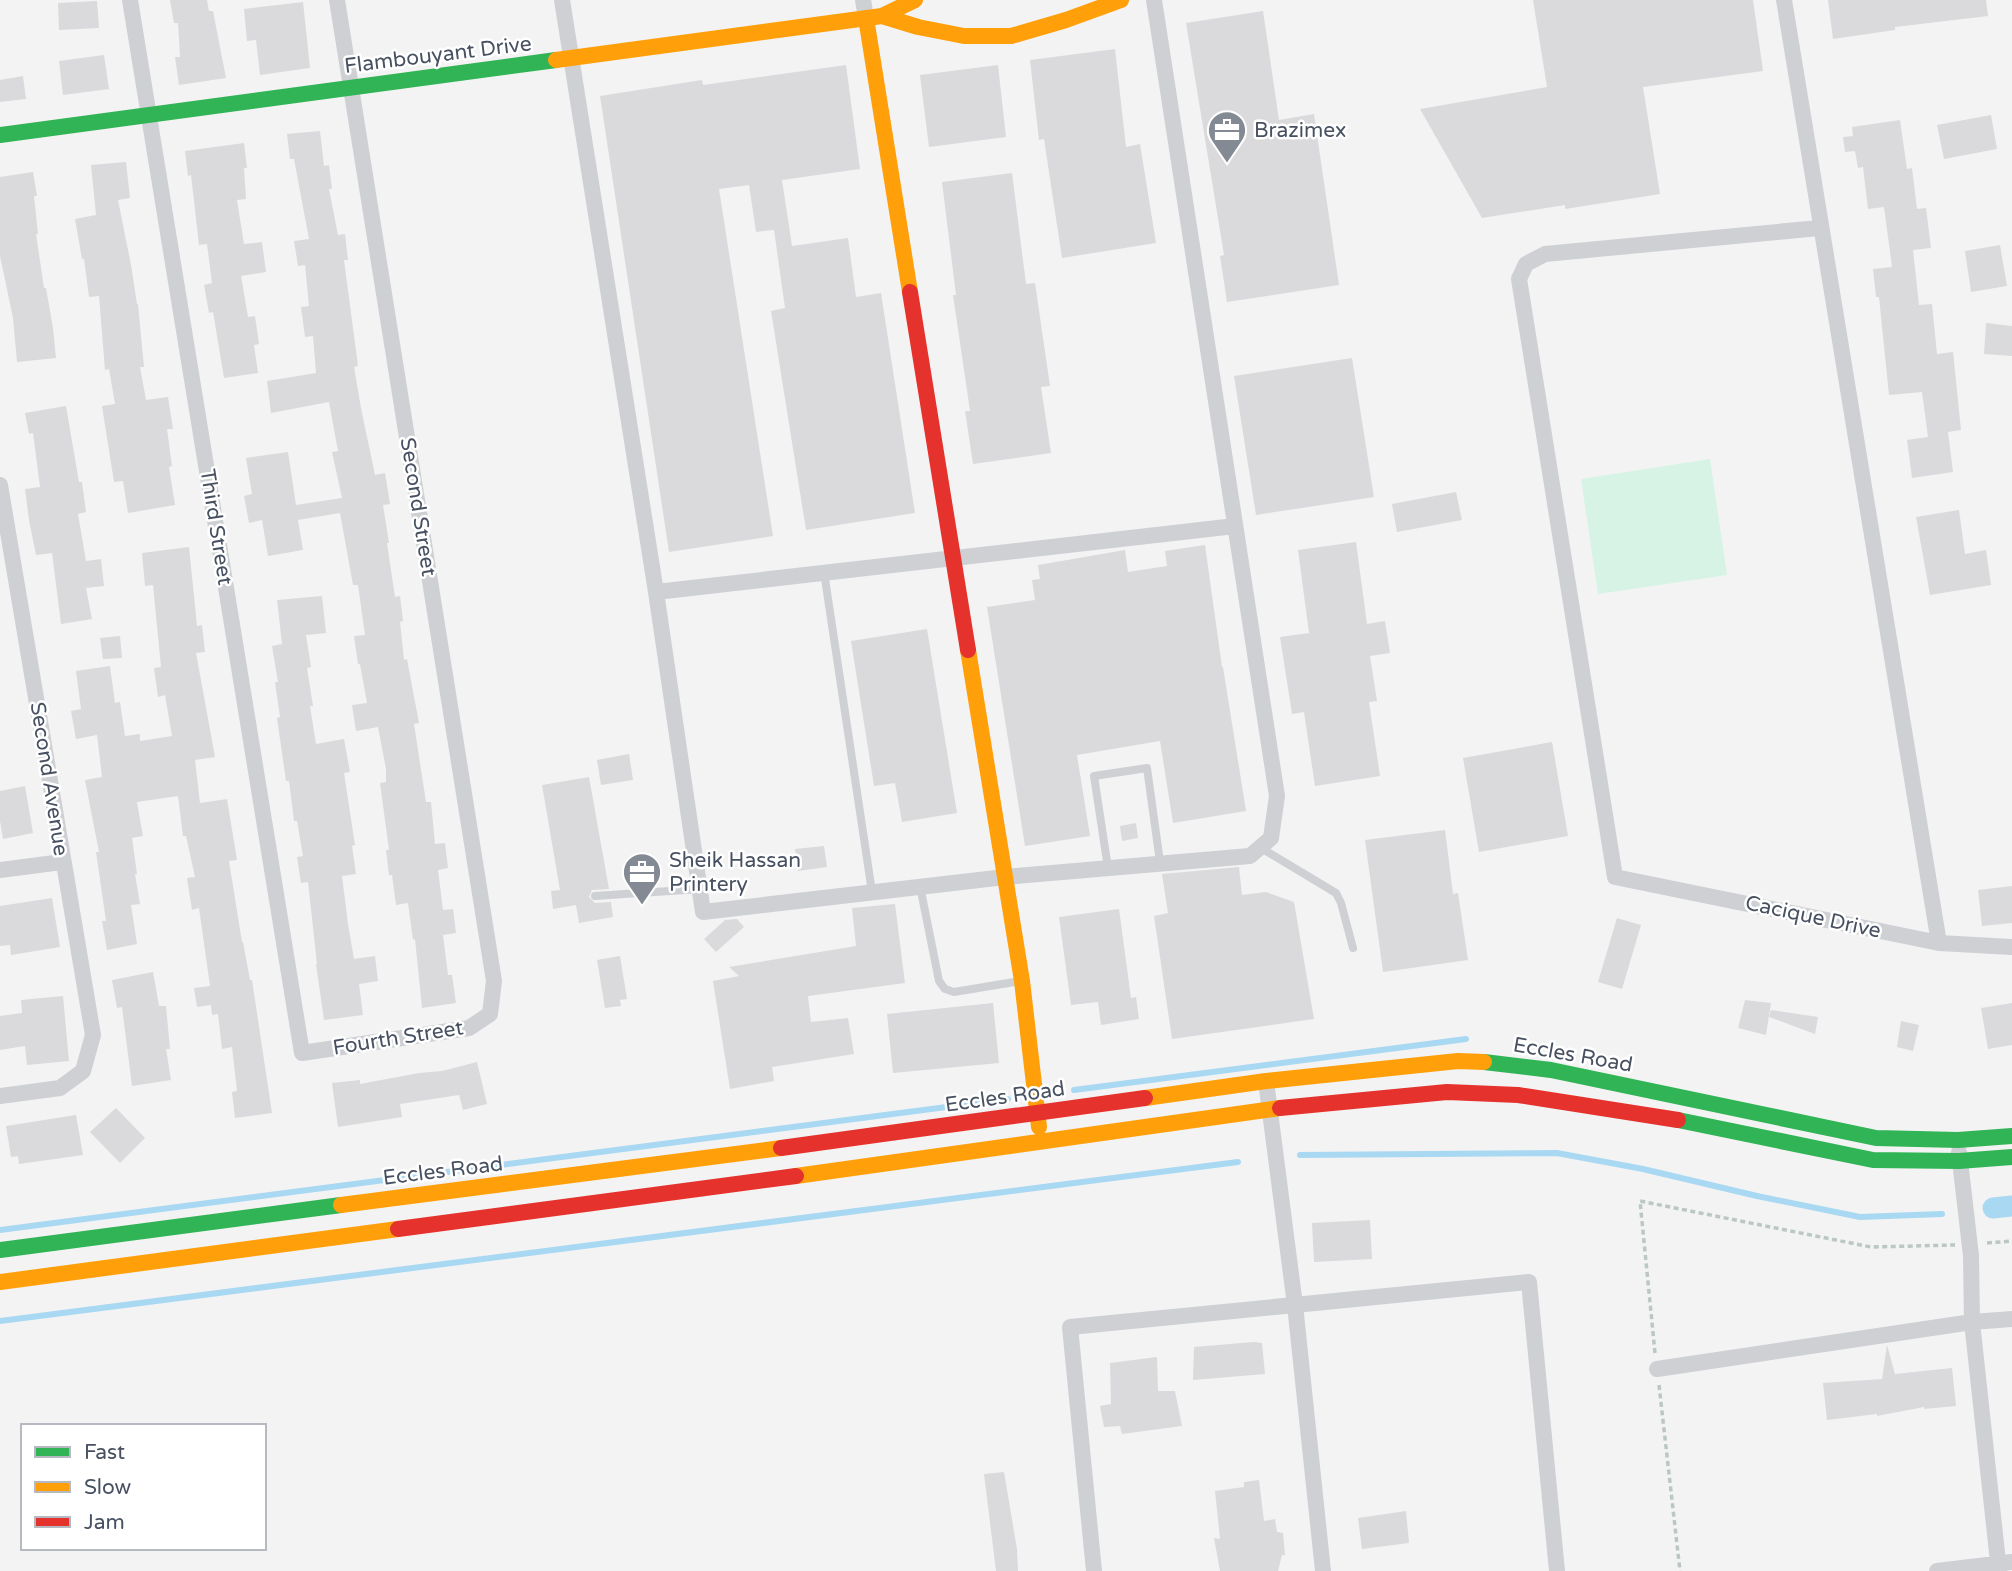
<svg xmlns="http://www.w3.org/2000/svg" width="2012" height="1571" font-family="'Varela Round',sans-serif">
	<rect width="100%" height="100%" fill="#f3f3f3"/>
	<path fill="#d6f3e6" d="M1710 459 1727 575 1598 594 1581 479Z"/>
	<g fill="none" stroke-linecap="round" stroke-linejoin="round">
		<path stroke="#a9d8f2" stroke-width="6" d="M1074 1090 1466 1039
			M1300 1155 1557 1153 1643 1169 1757 1196 1860 1217 1942 1214
			M0 1230 1008 1099
			M0 1321 1238 1162"/>
		<path stroke="#a9d8f2" stroke-width="21" d="M1993 1208 2012 1206"/>
	</g>
	<path fill="#dadadc" d="M170 0H207L209 11H213L226 78 179 85 175 57H180L178 23H174Z
		M1533 0H1753L1763 71 1643 87 1660 194 1565 209V205L1482 218 1420 109 1547 87Z
		M1828 0H1986L1988 16 1895 27V30L1833 39Z
		M97 1 99 28 59 30 58 3Z
		M303 2 310 68 260 75 256 40 247 41 244 9Z
		M1263 11 1279 120 1314 114 1339 285 1227 302 1220 256 1224 255 1186 23Z
		M1115 49 1126 147 1140 144 1156 243 1062 258 1044 139 1039 140 1030 60Z
		M104 55 109 89 63 95 59 61Z
		M846 65 860 169 782 180 792 246 848 238 856 297 881 293 915 513 806 530 771 311 785 308 774 230 756 232 749 185 719 189 773 536 669 552 600 96 702 80 703 85Z
		M998 65 1006 137 929 147 920 75Z
		M23 76 26 99 0 102V80Z
		M1991 115 1997 149 1944 159 1937 125Z
		M1900 120 1907 169 1912 168 1917 209 1926 208 1931 248 1913 250 1919 305 1932 304 1937 354 1953 352 1961 430 1948 432 1953 472 1912 478 1907 440 1928 437 1922 392 1889 395 1879 297H1876L1873 269 1892 267 1884 207 1868 209 1863 167 1858 168 1855 151 1845 152 1843 137 1853 136 1852 127Z
		M320 131 324 166 329 165 332 189H329L338 235 345 234 348 260H344L358 366 354 367 361 408 375 475 385 473 390 504 383 505 389 543H387L395 597 400 596 403 621 400 622 404 660 407 659 419 723 414 724 426 802H431L435 844 445 843 448 868 438 870 443 910 453 909 456 933 443 935 448 975H452L456 1003 422 1008 415 939 413 940 408 903 396 905 392 875H389L386 850H389L380 783 386 782V769L378 727 356 731 352 705 367 703 360 664H358L354 636 365 635 358 585H353L340 513 298 520 303 550 268 556 262 520 249 523 244 496 252 494 246 458 288 452 296 505 342 498 332 452 338 451 329 402 271 413 267 381 316 373 313 336 305 337 301 307 309 306 305 265 298 266 294 241 309 239 294 159H290L287 134Z
		M244 143 247 168H244L246 199 237 200 244 244 262 242 266 272 241 276 248 317 255 316 259 344 254 345 258 373 224 378 213 312 209 313 204 285 212 283 207 244 199 245 191 175 188 176 185 151Z
		M126 162 130 198 118 200 131 265 137 304H138L144 367H140L146 400 168 397 173 429H167L172 466 169 467 175 505 128 513 123 481 114 482 102 406 115 404 109 369 105 370 99 296 89 297 84 259H82L75 219 96 215 91 165Z
		M33 172 37 196H34L38 234H36L44 288H46L53 328 56 358 17 362 13 318 0 256V177Z
		M1012 173 1026 284 1035 283 1050 386 1041 387 1051 453 973 464 965 411H970L953 295H956L942 182Z
		M2000 245 2007 286 1971 292 1965 251Z
		M1986 323 2012 326V356L1984 354Z
		M1352 358 1374 497 1256 515 1234 376Z
		M66 406 79 482H82L86 512 78 514 86 561 101 559 104 586 86 588 92 619 61 624 52 553 36 555 29 520 25 489 40 487 33 433 29 434 25 413Z
		M1456 492 1462 520 1397 532 1392 504Z
		M1959 510 1965 554 1986 550 1991 585 1930 595 1916 517Z
		M1356 542 1367 624 1385 621 1390 653 1370 656 1377 701 1369 702 1380 776 1315 786 1304 712 1292 714 1280 637 1309 633 1298 550Z
		M1205 545 1222 667H1223L1246 811 1173 823 1160 741 1077 755 1090 836 1025 846 987 607 1035 600 1032 580 1040 579 1038 565 1125 550 1128 572 1167 566 1165 551Z
		M189 547 197 626 202 625 205 652 196 653 215 757 195 760 200 803 227 799 237 860 229 861 242 942H243L250 980H252L272 1113 235 1118 232 1092 237 1091 232 1047 222 1049 218 1014 212 1015 211 1005 197 1007 194 988 210 986 199 908 192 910 187 878 195 877 186 836H183L178 796 137 802 143 836 132 838 137 874H135L140 904 131 905 137 944 107 950 102 921H106L96 852H99L85 780 102 777 97 735 76 739 71 711 81 709 76 671 110 666 115 703 120 702 125 736 140 734V741L172 736 165 695 158 697 154 668 161 667 153 585 145 586 142 553Z
		M322 596 326 633 306 635 311 667 307 668 313 706H310L316 744 344 739 350 772 344 773 355 845 352 846 356 874 342 876 348 924 354 959 375 956 378 981 359 984 363 1015 324 1020 316 964H317L308 882 301 883 297 857 303 856 297 821H294L289 781H286L277 718 280 717 275 682H278L272 646 282 644 277 600Z
		M927 629 957 813 902 822 895 783 874 786 851 641Z
		M120 636 122 658 103 659 100 638Z
		M1552 742 1568 836 1479 852 1463 758Z
		M629 754 633 780 601 785 597 760Z
		M589 777 609 889 592 890 589 897 595 903 611 902 613 917 579 923 576 905 553 909 551 891 560 890 542 785Z
		M25 786 33 833 3 839 0 821V791Z
		M1136 823 1138 838 1122 841 1120 826Z
		M1445 830 1453 894 1458 893 1468 960 1383 972 1365 840Z
		M824 846 827 867 798 871 795 849Z
		M1239 867 1242 895 1266 892 1294 902 1314 1019 1172 1039 1154 916 1168 913 1162 874Z
		M2012 886V923L1982 926 1978 890Z
		M52 898 60 947 11 955 10 945 0 946V906Z
		M895 904 905 983 808 996 811 1022 848 1018 854 1054 772 1067 774 1081 730 1089 713 981 739 976 729 967 856 946 852 908Z
		M1119 909 1131 998 1136 997 1139 1019 1101 1025 1098 1002 1071 1005 1059 917Z
		M1617 918 1641 925 1622 989 1598 982Z
		M737 919 744 927 716 952 704 939 725 920Z
		M620 956 627 999 620 1000 621 1006 605 1008 597 960Z
		M153 972 159 1006H166L170 1049H166L171 1080 132 1086 122 1007 117 1008 112 980Z
		M63 996 69 1061 27 1065 25 1046 0 1050V1016L22 1013 21 1000Z
		M1745 1000 1771 1003 1766 1035 1738 1028Z
		M993 1003 999 1063 893 1073 887 1014Z
		M2012 1003V1045L1988 1049 1981 1008Z
		M1771 1010 1818 1017 1815 1034 1769 1017Z
		M1901 1021 1919 1025 1913 1051 1897 1047Z
		M477 1062 487 1104 463 1110 459 1095 400 1104 402 1117 338 1127 332 1083 360 1080V1084L419 1073 442 1071Z
		M116 1108 145 1138 120 1163 90 1132Z
		M76 1115 83 1155 19 1164 18 1156 11 1157 6 1126Z
		M1370 1220 1372 1259 1314 1262 1312 1223Z
		M1254 1342 1262 1343 1265 1374 1193 1380 1194 1347Z
		M1887 1345 1895 1374 1952 1368 1956 1406 1924 1409V1407L1877 1416V1414L1827 1420 1823 1383 1882 1379Z
		M1157 1357 1158 1391H1175L1182 1426 1122 1434 1120 1426 1104 1427 1100 1406 1111 1404 1110 1363Z
		M1004 1472 1017 1549 1018 1571H996L984 1474Z
		M1259 1480 1264 1521 1275 1519 1277 1532 1283 1533 1285 1555H1282L1278 1571H1220L1214 1538 1220 1539 1215 1491 1244 1487V1482Z
		M1406 1511 1409 1543 1362 1549 1358 1518Z"/>
	<g fill="none" stroke-linecap="round" stroke-linejoin="round">
		<path stroke="#bbc7c5" stroke-width="3.5" stroke-dasharray="5 3.5" stroke-linecap="butt" d="M1987 1243 2012 1241
			M1655 1353 1640 1201 1871 1247 1955 1245
			M1659 1385 1680 1571"/>
		<path stroke="#ced0d4" stroke-width="8" d="M824 572 872 892
			M1261 848 1336 893 1341 903 1353 948
			M1108 868 1094 776 1147 768 1160 862
			M920 886 939 981 945 989 954 992 1020 981
			M595 896 700 889"/>
		<path stroke="#ced0d4" stroke-width="16" d="M130 0 302 1053 469 1028 490 1014 494 981 337 0
			M562 0 656 592 703 912 1005 877 1250 856 1271 838 1277 796 1154 0
			M863 0 866 18
			M1784 0 1939 943
			M1819 228 1545 254 1526 264 1519 279 1615 877 1939 943 2012 947
			M0 485 93 1035 83 1071 60 1088 0 1096
			M656 592 1235 526
			M0 870 62 862
			M1266 1081 1295 1305 1323 1571
			M1959 1152 1971 1256 1972 1322 1999 1571
			M1657 1369 1972 1322 2012 1319
			M1094 1571 1070 1327 1529 1282 1557 1571
			M1937 1571 2012 1562"/>
		<path stroke="#30b455" stroke-width="16" d="M0 135 556 60
			M1484 1062 1551 1070 1876 1138 1958 1140 2012 1136
			M1678 1120 1873 1160 1959 1161 2012 1157
			M0 1250 341 1205"/>
		<path stroke="#ff9f0a" stroke-width="16" d="M882 16 918 27 964 36H1011L1066 20 1121 0
			M866 18 910 292
			M556 60 882 16 915 0
			M968 650 1022 981 1039 1127
			M1145 1098 1266 1081 1458 1061 1484 1062
			M796 1176 1280 1108
			M341 1205 781 1148
			M0 1282 398 1229"/>
		<path stroke="#e5322d" stroke-width="16" d="M910 292 968 650
			M1280 1108 1447 1092 1518 1095 1678 1120
			M781 1148 1145 1098
			M398 1229 796 1176"/>
	</g>
	<defs>
		<g id="office-pin" transform="scale(2.0125)"><path d="M0 17L-7.5 6A9.5 9.5 0 1 1 7.5 6Z" fill="#848a94" stroke="#fff"/><path d="M-6-3h4V-5.5h4V-3h4V5H-6ZM-1-4.5V-3h2v-1.5ZM-6 0V1H6V0Z" fill="#fff"/></g>
	</defs>
	<g fill-rule="evenodd">
		<use href="#office-pin" x="1227" y="130"/>
		<use href="#office-pin" x="642" y="872"/>
	</g>
	<g text-anchor="middle" dominant-baseline="central" stroke-width="5" stroke-linejoin="round" paint-order="stroke">
		<g font-size="21" fill="#485161" stroke="#fff">
			<text transform="translate(438 55) rotate(-7)">Flambouyant Drive</text>
			<text transform="translate(418 507) rotate(81)">Second Street</text>
			<text transform="translate(216 527) rotate(81)">Third Street</text>
			<text transform="translate(49 779) rotate(81)">Second Avenue</text>
			<text transform="translate(1813 917) rotate(12)">Cacique Drive</text>
			<text transform="translate(398 1038) rotate(-9)">Fourth Street</text>
			<text transform="translate(1573 1055) rotate(10)">Eccles Road</text>
			<text transform="translate(1005 1097) rotate(-8)">Eccles Road</text>
			<text transform="translate(443 1171) rotate(-7)">Eccles Road</text>
		</g>
		<g font-size="21" fill="#485161" stroke="#fff" text-anchor="start">
			<text x="1254" y="130">Brazimex</text>
			<text x="669" y="860">Sheik Hassan<tspan x="669" dy="24">Printery</tspan></text>
		</g>
	</g>
	<rect x="21" y="1424" width="245" height="126" fill="#ffffff" stroke="#b6b9c0" stroke-width="2"/>
	<rect x="35" y="1447" width="35" height="10" fill="#30b455" stroke="#b6b9c0" stroke-width="2"/>
	<text x="84" y="1459" font-size="21" fill="#485161">Fast</text>
	<rect x="35" y="1482" width="35" height="10" fill="#ff9f0a" stroke="#b6b9c0" stroke-width="2"/>
	<text x="84" y="1494" font-size="21" fill="#485161">Slow</text>
	<rect x="35" y="1517" width="35" height="10" fill="#e5322d" stroke="#b6b9c0" stroke-width="2"/>
	<text x="84" y="1529" font-size="21" fill="#485161">Jam</text>
</svg>
